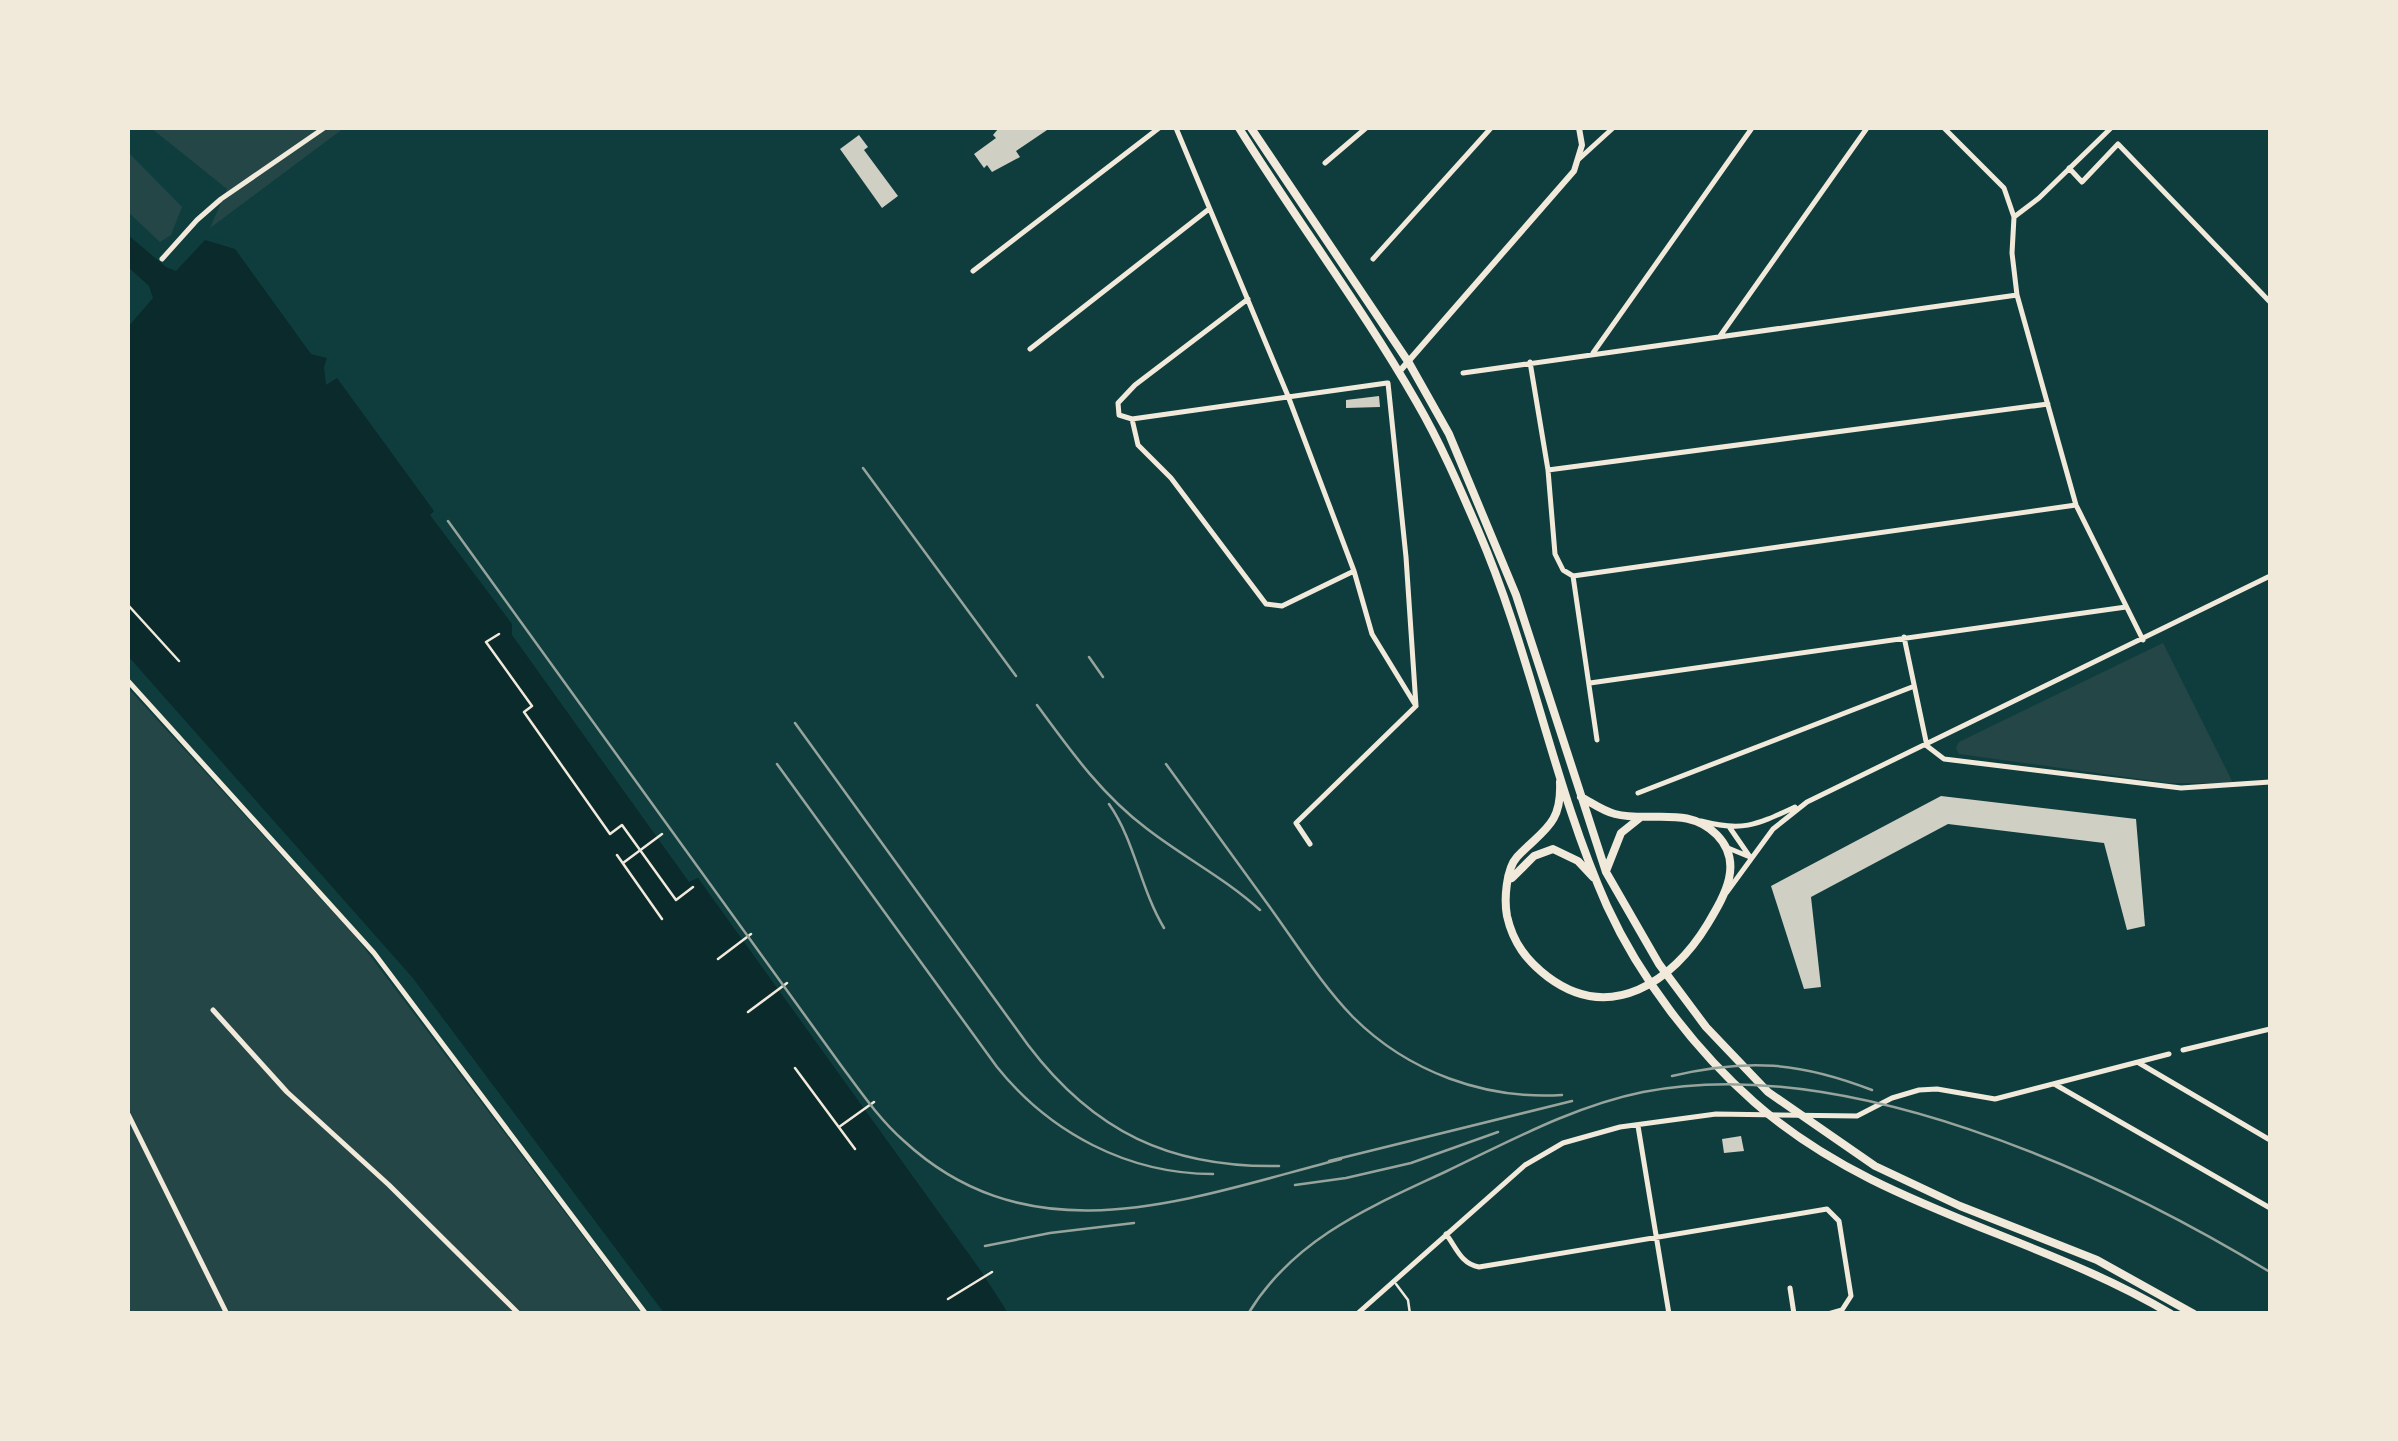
<svg xmlns="http://www.w3.org/2000/svg" width="2398" height="1441" font-family="'Open Sans',sans-serif">
	<rect width="100%" height="100%" fill="#0f3d3e"/>
	<path fill="#244646" d="M151 128H344L210 228 227 189Z
		M128 152 182 207 171 235 160 242 128 212Z
		M2163 643 2233 783H2169L1959 754 1956 748 1959 742Z
		M128 688 355 936 641 1313H128Z"/>
	<path fill="#0a2a2b" d="M128 235 166 267 176 271 205 240 235 249 311 354 327 358 324 367 326 385 337 378 434 511 430 515 512 624V635L689 882 698 878 981 1271 1008 1313H664L412 977 128 656V327L153 298 149 286 128 267Z"/>
	<path fill="#cfcfc3" d="M1006 128H1050L1016 151 1020 157 992 172 987 165 984 168 974 154 996 138 993 135 998 129Z
		M859 135 868 147 864 150 898 196 882 208 840 149Z
		M1379 396 1380 407 1346 408V400Z
		M1941 796 2136 819 2145 926 2127 930 2104 843 1948 824 1811 897 1821 987 1804 989 1771 886Z
		M1741 1136 1744 1151 1724 1153 1722 1139Z"/>
	<g fill="none" stroke-linecap="round" stroke-linejoin="round">
		<path stroke="#f1e9da" stroke-width="2.5" d="M128 605 179 661
			M499 634 486 642 532 706 524 712 610 834 622 825 676 900 693 887
			M617 855 662 919
			M623 863 662 834
			M718 959 751 934
			M748 1012 787 983
			M795 1068 855 1149
			M839 1127 874 1102
			M948 1299 992 1272"/>
		<path stroke="#f1e9da" stroke-width="2.5" d="M1396 1284 1408 1300 1410 1314"/>
		<path stroke="#f1e9da" stroke-width="5" d="M1176 128 1288 396 1354 571 1372 634 1416 706
			M1944 128 2004 188 2014 217 2012 253 2017 295 2076 505 2143 640
			M1579 159 1613 128
			M1325 163 1366 128
			M2069 168 2082 182 2118 144 2270 302
			M2014 217 2039 198 2111 128
			M162 259 197 220 221 199 324 128
			M1373 259 1491 128
			M973 271 1159 128
			M1248 299 1135 385 1118 403 1119 415 1132 419 1387 383
			M1720 336 1867 128
			M1030 349 1209 209
			M1593 353 1752 128
			M1530 362 1548 470 1555 554 1563 570 1573 576 1597 740
			M1463 373 2017 295
			M1132 419 1138 445 1171 478 1266 604 1282 606 1354 571
			M1548 470 2048 404
			M1573 576 2076 505
			M1904 637 1927 746
			M128 681 374 953 646 1314
			M1590 683 2126 607
			M1927 746 1944 759 2181 788 2270 782
			M1638 793 1912 687
			M1701 821C1743 832 1756 825 1795 807
			M1730 828 1750 857
			M1310 844 1296 823 1416 706 1406 557 1388 383
			M1728 848 1750 857
			M1727 892 1773 829 1807 802 2270 576
			M213 1010 287 1092 389 1185 519 1314
			M2183 1050 2270 1029
			M2139 1063 2270 1140
			M2056 1085 2270 1208
			M128 1114 227 1314
			M1638 1126 1669 1314
			M1446 1234C1456 1247 1461 1264 1479 1267L1827 1209 1839 1221 1851 1296 1842 1310 1828 1314
			M1790 1288 1794 1314
			M1357 1314 1525 1165 1563 1143 1620 1127 1716 1114 1857 1116 1892 1098 1919 1090 1937 1089 1995 1099 2169 1054"/>
		<path stroke="#f1e9da" stroke-width="6" d="M1399 372 1574 171 1582 145 1579 128"/>
		<path stroke="#f1e9da" stroke-width="8" d="M1239 128C1296 220 1362 307 1416 401 1440 442 1459 486 1478 530 1531 652 1553 785 1607 906 1640 978 1695 1050 1754 1102 1875 1209 2035 1233 2171 1314
			M1251 128 1409 363 1449 434 1516 595 1606 872 1659 964 1706 1027 1768 1092 1875 1166 1960 1206 2097 1260 2194 1314
			M1560 782C1562 826 1542 830 1517 857 1506 869 1504 900 1507 916 1513 943 1527 961 1548 977 1611 1024 1673 981 1707 925 1723 898 1745 864 1717 835 1688 805 1650 823 1615 814 1603 811 1592 803 1581 797
			M1606 871 1621 833 1641 817
			M1512 878 1534 856 1553 849 1578 861 1593 877"/>
		<path stroke="#97a49c" stroke-width="2.5" d="M863 468 1016 676
			M448 521 840 1064C860 1091 879 1119 904 1141 1034 1261 1193 1197 1341 1159
			M1089 657 1103 677
			M1037 705C1070 750 1101 794 1146 828 1183 857 1225 878 1260 910
			M795 723 1028 1045C1094 1132 1170 1168 1279 1166
			M777 764 997 1067C1050 1133 1128 1174 1213 1174
			M1166 764C1202 814 1238 863 1274 913 1299 948 1323 986 1353 1017 1408 1072 1485 1100 1562 1095
			M1109 804C1135 841 1140 888 1164 928
			M1672 1076C1747 1058 1800 1062 1872 1090
			M1329 1161 1572 1101
			M1295 1185 1346 1178 1411 1163 1498 1132
			M985 1246 1050 1233 1134 1223
			M1248 1314C1294 1238 1370 1207 1447 1171 1510 1141 1574 1106 1643 1092 1843 1053 2102 1170 2270 1272"/>
	</g>
	<rect width="2398" height="1441" fill="none" stroke="#f1e9da" stroke-width="260"/>
</svg>
